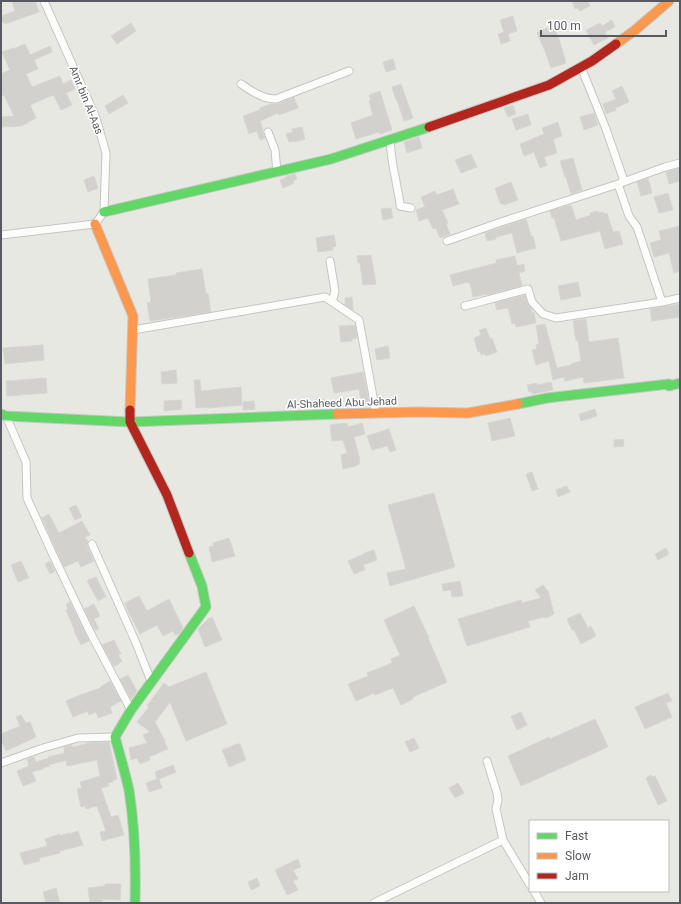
<svg xmlns="http://www.w3.org/2000/svg" width="681" height="904" font-family="Roboto,sans-serif">
	<rect width="100%" height="100%" fill="#e8e8e2"/>
	<path fill="#d2d1cd" stroke="#d8d6d1" d="M12 1H35L39 12 5 24 4 22 1 23V16L15 11Z
		M572 1H591L588 2 590 6 580 11 578 8 575 9Z
		M513 16 517 31 508 34 510 41 501 44 498 34 504 32 500 20Z
		M612 20 615 27 605 32 608 38 594 45 586 30 600 23 602 26Z
		M131 23 136 31 117 44 111 36Z
		M553 25 560 42 566 63 551 68 545 51 537 33Z
		M25 44 30 55 50 46 52 52 34 60 38 69 26 74 32 87 60 76 63 84 71 80 75 89 66 93 72 105 61 110 54 96H53V95L30 105 36 118 28 122V123L21 126 1 127V117L14 116 4 95 1 96V74L10 70 2 52 13 48V49Z
		M393 59 396 69 386 72 383 62Z
		M401 84 413 118 404 121 397 100H396L392 87Z
		M622 86 629 102 615 108 616 110 606 114 603 104 616 99 612 91Z
		M380 91 392 130 380 134 379 132 356 139 351 123 373 115 369 101 371 100 369 95Z
		M123 95 128 103 109 114 105 106Z
		M294 97 298 108 279 115 278 113 260 121 263 130V133L265 138 260 140 257 131 249 134 243 116 260 110V108L271 104H278Z
		M513 105 516 114 508 117 504 108Z
		M594 113 598 125 584 130 580 117Z
		M528 114 531 125 516 130 512 119Z
		M558 122 562 136 553 139 557 153 544 157 547 165 540 168 534 152 524 156 520 144 544 134 542 128Z
		M302 127 305 139 295 142V141L289 142 286 134 293 132 292 129Z
		M419 137 422 148 407 153 404 142Z
		M471 154 477 167 461 173 455 160Z
		M573 158 582 190 571 194 566 177H565L560 161Z
		M680 168V181L669 184 666 172Z
		M295 174 297 179 293 181 294 183 283 188 280 180 287 177 286 176Z
		M94 176 98 188 88 192 84 180Z
		M648 178 652 193 641 196 637 182Z
		M511 182 518 200 504 205 500 203 495 188Z
		M453 189 459 204 442 210 448 223 446 224 450 234 440 238 436 228 433 229 428 218 419 221 416 210 425 207 421 197 435 191 437 195Z
		M668 193 673 210 659 213 654 197Z
		M571 205 576 220 591 215 590 213 598 211V213L603 212 604 214 607 213 613 232 619 231 623 244 605 249 600 231 561 241 554 218H552L550 211Z
		M391 208 393 218 383 220 381 209Z
		M526 219 531 236H533L536 248 517 253 512 233 496 237V239L487 241 485 233Z
		M680 226V271L674 273 669 253 654 257 650 243 661 240 659 231Z
		M334 235 336 246 333 247V250L318 252 316 238Z
		M363 255V256L371 255 376 284 363 285 360 263H358L357 256Z
		M515 256 517 266 524 264 525 271 519 273 522 286 487 295 486 294 473 297 470 283H468V282L453 286 450 275 496 263V260Z
		M202 269 206 294 208 293 211 312 150 321 147 303 151 302 148 279 176 275V273Z
		M578 282 581 296 561 300 558 286Z
		M525 295 527 303 531 308 532 313 534 312 536 323 516 327 515 323 512 324 508 308 497 310 495 303Z
		M352 297 353 310 345 305V298Z
		M680 304V317L652 321 650 309Z
		M586 319 589 342 618 338 624 378 584 383 583 377 565 381 564 377 553 380 549 361 536 365 532 350 537 349 536 345 539 344 536 326 545 324 557 368 571 365V364L581 361 578 340 576 341 573 321Z
		M355 325 357 338 352 339V341L341 342 339 326Z
		M486 328 490 339 492 338 497 352 486 356 485 354 481 355 480 351 478 352 474 338 481 335 479 330Z
		M43 345 44 360 5 364 3 348Z
		M388 346 390 358 377 360 375 349Z
		M176 370 177 383 162 384 161 372Z
		M363 372 369 403 362 404 359 389 334 393 331 378Z
		M46 378 47 393 7 396 6 381Z
		M194 380H200L201 391 241 387 242 405 208 408 207 407 196 408Z
		M551 382 553 390 532 394V392H529L527 385 537 383V385Z
		M316 399H324V408H317Z
		M181 400 182 409 164 411V401Z
		M254 401 255 409 243 410V402Z
		M595 409 597 416 581 421 579 414Z
		M510 418 515 436 492 441 488 423Z
		M347 423 348 427 362 423 365 434 354 437 360 460H359L360 463 356 466 343 469 341 455 347 453 343 440 332 441 330 425Z
		M389 429 396 450 390 452 387 446 372 450 367 436Z
		M623 439 624 446 614 447V440Z
		M532 472 538 489 532 491 526 474Z
		M567 486 570 492 558 497 556 490Z
		M434 493 455 567 390 586 387 573 406 569 388 505Z
		M76 505 82 517 75 520 69 508Z
		M49 514 59 533 82 521 90 535 85 537 88 542 87 546 94 561 81 567 78 561 64 567 42 518Z
		M229 538 235 556 212 562 209 547 214 546 213 543Z
		M666 548 669 554 658 560 655 554Z
		M374 550 377 560 363 565 365 570 354 574 348 561 364 554V553Z
		M21 561 29 578 18 582 11 565Z
		M50 561 55 571 50 574 45 564Z
		M96 577 106 597 98 601 87 581H89L88 580Z
		M460 581 463 596 452 597 451 590 443 591 442 584Z
		M543 585 548 591 554 614 551 615V616L545 618 544 617 528 621 530 627 467 646 458 619 521 600 522 603 541 598 535 590Z
		M139 596 147 611 169 599 183 628 180 633 175 635 173 631 163 636 157 625 140 634 128 611 125 603Z
		M70 602 89 641 81 645 74 631H75L66 610 68 609 66 604Z
		M94 604 100 616 94 619 99 629 95 630 84 609Z
		M414 606 429 638H428L447 682 413 697V699L401 705 393 688 375 695 374 693 356 701 348 684 368 676 367 673 392 663 391 659 400 655 384 620Z
		M580 613 588 628 591 626 596 636 581 644 574 630H572L567 619Z
		M212 617 222 640 205 647 198 629 208 619Z
		M114 640 121 654 118 655 122 661 114 667 102 645Z
		M206 672 227 724 186 741 170 702 155 722 165 741H164L168 749 149 757 150 760 140 764 137 758 131 760 129 748 147 743 143 735 150 732 137 722 149 707 147 706 164 683 169 687Z
		M128 675 137 691 131 699 120 679Z
		M110 681 121 701 110 707 112 713 98 718 96 712 89 715 88 711 73 717 66 701 80 695 101 688 100 687Z
		M668 693 672 701 666 703 672 717 645 729 635 707Z
		M521 712 527 725 517 730 511 716Z
		M21 715 26 723 30 722 36 737 6 751 1 739V734L20 726 16 717Z
		M595 719 608 747 521 786 508 756 549 737 550 739Z
		M414 738 419 748 410 752 405 742Z
		M109 742 117 779 113 780V782L108 783 109 786 101 788 111 817 118 815 124 835 102 841 100 832 106 831 97 806 86 809 85 806 81 807 77 789 82 788 80 782 100 776 97 760 67 766 66 760 49 765 50 766 43 768V769L32 772 36 781 23 786 17 771 29 766 27 759 34 757 36 762 49 758 48 757 64 753V747L72 745V747L86 744 87 743Z
		M237 744H240L246 760 229 767 222 750Z
		M173 765 176 772 159 779 162 788 149 792 146 783 157 779 155 772Z
		M651 775 652 777 655 776 667 801 658 805 646 778Z
		M458 783 464 793 455 798 449 788Z
		M78 831 83 845 60 851V853L39 858 40 861 24 865 20 853 47 846 45 839 60 834V836L69 833V834Z
		M298 859 301 867 293 870 298 879 293 881 298 890 287 895 275 870Z
		M257 878 260 886 251 890 248 882Z
		M105 884H121L120 900 102 899V903H90L88 888 105 886Z
		M56 888 60 903H46L43 892Z"/>
	<g fill="none" stroke-linecap="round" stroke-linejoin="round">
		<g stroke="#c5c6c4" stroke-width="9">
			<path id="street" d="M581 67 606 129 624 181
				M241 84C251 91 263 99 276 99L349 71
				M268 132 275 150 277 172
				M390 140C391 154 393 168 396 181 397 190 400 198 400 206L411 208
				M618 184 629 216 637 227 662 302
				M1 235 95 224 104 212 106 153 96 118 44 1
				M447 241 501 222 618 184 665 167 680 163
				M330 261 335 291 332 302
				M465 306 528 289 532 302 543 314 556 318 662 302 680 298
				M133 330 325 297 359 320 376 413
				M6 416 26 462 27 498 54 557 89 630 131 710
				M92 544 136 643 151 681
				M487 761 497 793 498 800 496 809 503 840 530 885
				M1 763 43 748 78 738 115 737
				M534 891 541 903
				M374 903 503 840"/>
		</g>
		<g stroke="#c5c7c5" stroke-width="11">
			<path id="fast" d="M104 212 331 159 429 127
				M518 404 547 398 669 384V386L680 383
				M1 414 6 416 130 422 337 414
				M135 903C136 865 135 828 129 790 125 772 120 755 115 737L131 710 206 607 202 586 189 553"/>
		</g>
		<g stroke="#c5c7c5" stroke-width="11">
			<path id="slow" d="M616 44 634 31 669 1
				M95 224 133 316 130 410
				M337 414 418 412 468 413 518 404"/>
		</g>
		<g stroke="#c5c7c5" stroke-width="11">
			<path id="jam" d="M429 127 549 85 592 61 616 44
				M130 410V422L167 495 189 553"/>
		</g>
		<use href="#street" stroke="#fcfcfb" stroke-width="7"/>
		<use href="#fast" stroke="#63d668" stroke-width="9"/>
		<use href="#slow" stroke="#ff974d" stroke-width="9"/>
		<use href="#jam" stroke="#b3261e" stroke-width="9"/>
	</g>
	<g text-anchor="middle" dominant-baseline="central" stroke-width="3" stroke-linejoin="round" paint-order="stroke">
		<g font-size="11" fill="#575b61" stroke="#fff">
			<text transform="translate(86 100) rotate(68)">Amr bin Al-Aas</text>
			<text transform="translate(342 403) rotate(-2)">Al-Shaheed Abu Jehad</text>
		</g>
	</g>
	<rect width="681" height="904" fill="none" stroke="#575b61" stroke-width="4"/>
	<rect x="529" y="820" width="140" height="72" fill="#ffffff" stroke="#bcbdc0"/>
	<rect x="537" y="833" width="20" height="6" fill="#63d668" stroke="#bcbdc0"/>
	<text x="565" y="840" font-size="12" fill="#575b61">Fast</text>
	<rect x="537" y="853" width="20" height="6" fill="#ff974d" stroke="#bcbdc0"/>
	<text x="565" y="860" font-size="12" fill="#575b61">Slow</text>
	<rect x="537" y="873" width="20" height="6" fill="#b3261e" stroke="#bcbdc0"/>
	<text x="565" y="880" font-size="12" fill="#575b61">Jam</text>
	<path d="M541 30v6h125v-6" fill="none" stroke="#575b61" stroke-width="2"/>
	<text x="547" y="30" font-size="12" fill="#575b61" stroke="#ffffff" stroke-width="3" paint-order="stroke">100 m</text>
</svg>
